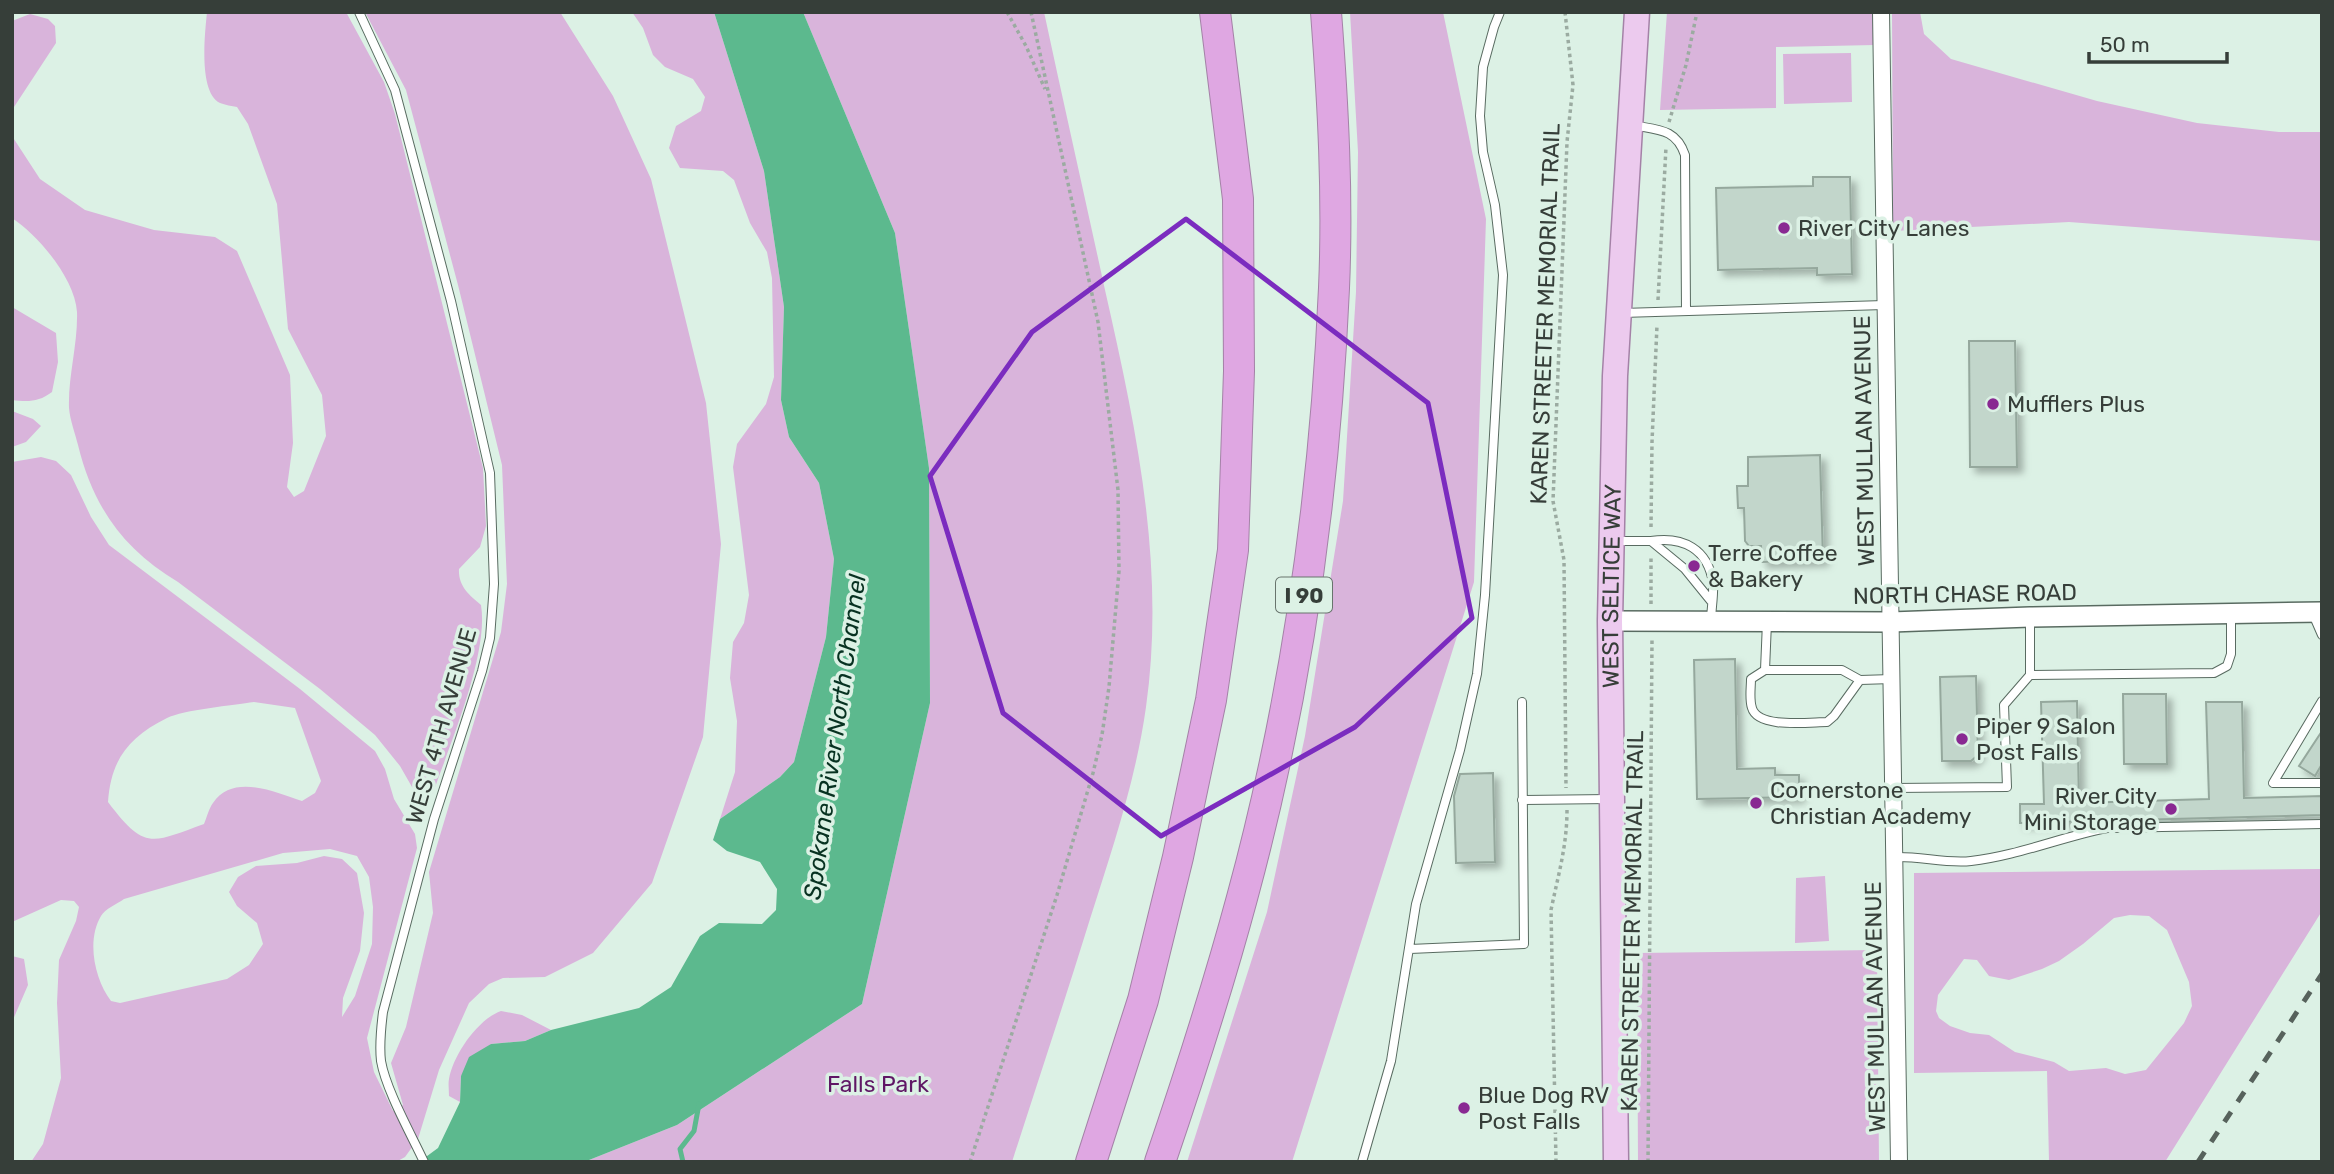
<svg xmlns="http://www.w3.org/2000/svg" width="2334" height="1174" font-family="Rubik,sans-serif">
	<defs>
		<filter id="shadow"><feDropShadow dx="5.5" dy="5.5" stdDeviation="3.5" flood-color="#0004"/></filter>
	</defs>
	<rect width="100%" height="100%" fill="#dcf1e5"/>
	<path fill="#d9b4db" fill-rule="evenodd" d="M207 12H346L384 82 395 114 483 468 486 526 480 547 459 569C458 586 469 595 481 605 489 654 450 744 433 793L425 796 412 787 400 766 375 735 320 689 178 582C124 550 93 507 78 445 75 433 70 420 69 408 68 376 78 344 77 312 75 279 39 236 12 218V136L40 179 85 210 154 230 215 237 237 251 290 375 293 443 287 487 294 497 304 491 326 436 322 395 288 329 277 204 248 124 237 107C232 106 225 105 220 103 198 92 205 33 207 12Z
		M365 12H560L613 96 651 179 706 403 721 544 703 737 652 883 593 953 545 977 503 978 489 984 469 1003 439 1070 418 1139 405 1157 396 1162H31L43 1144 61 1078 57 1003 59 960 76 921 79 907 74 901 61 900 12 922V462L41 457 56 461 71 475 91 517 109 545 300 689 375 751 385 769 394 799 415 834 417 848 367 1038 374 1072 393 1111 403 1105 391 1063 406 1027 433 913 429 872 501 632 507 584 502 465 458 285 406 90ZM254 702 295 708 321 781 315 793 302 801C275 792 233 773 213 803 209 808 207 817 204 824 151 843 145 851 108 802 111 759 129 737 167 718 183 710 234 705 254 702ZM330 849 357 856 369 877 373 907 372 944 355 996 342 1017 343 998 360 951 364 913 357 873 342 859 324 856 297 863 256 866 238 877 229 892 237 906 257 923 263 944 249 965 227 979 120 1003 111 1001C95 980 86 941 101 916 105 909 117 904 124 899L283 853Z
		M632 12H714L764 171 784 307 781 400 789 437 819 483 834 559 826 637 794 762 780 777 720 819 735 772 737 721 730 678 733 642 744 623 749 595 733 467 737 444 766 404 774 377 772 278 767 252 750 223 734 180 723 171 680 168 669 148 676 126 701 111 705 97 693 79 665 67 653 55 643 28Z
		M803 12H1044C1064 105 1085 198 1105 290 1136 427 1166 566 1146 707 1136 779 1112 850 1090 919 1065 1000 1038 1081 1012 1162H584L677 1125 862 1004 930 703 929 468 895 233Z
		M1350 12H1443L1486 219 1474 582 1292 1162H1187L1267 912 1305 736 1343 501 1356 292 1358 152Z
		M1667 12H1874L1875 45 1776 47V108L1660 110Z
		M1892 12H1920L1924 34 1951 59 2097 101 2197 123 2279 132H2322V241L2069 222 1893 231Z
		M30 14 48 19 55 26 56 43 14 107 12 124V21Z
		M1851 53 1852 102 1784 104 1783 54Z
		M12 307 56 333 58 362 52 392C39 402 28 402 12 400Z
		M12 411 33 419 41 426 26 442 12 447Z
		M2322 869V911L2165 1162H2049L2047 1071 1914 1073V873ZM2130 915 2149 916 2167 930 2189 982 2192 1006 2184 1023 2146 1070 2125 1074 2106 1068 2069 1071 2054 1062 2015 1052 1989 1035 1970 1033 1950 1026 1939 1018 1936 1011 1938 995 1964 959 1977 960 1989 976 2009 980 2042 969 2059 961 2083 944 2114 918Z
		M1825 876 1829 941 1795 943 1796 878Z
		M1877 950 1879 1162H1638L1637 953Z
		M12 956 24 959 28 985 12 1022Z
		M501 1011 522 1015 551 1030 525 1041 491 1044 461 1076 460 1102 449 1096C449 1090 448 1084 449 1079 453 1055 478 1019 501 1011Z"/>
	<path fill="#5cb98e" d="M714 12H803L895 233 929 468 930 703 862 1004 677 1125 584 1162H419L438 1148 460 1102 461 1076 469 1057 491 1044 525 1041 551 1030 639 1008 671 987 700 936 719 923 762 924 776 910 777 889 760 862 727 851 713 840 720 819 780 777 794 762 826 637 834 559 819 483 789 437 781 400 784 307 764 171Z"/>
	<g fill="none" stroke-linecap="round" stroke-linejoin="round">
		<path stroke="#5cb98e" stroke-width="5" d="M683 1162 680 1149 694 1131 699 1104"/>
	</g>
	<path fill="#c2d6cb" stroke="#95a89d" stroke-width="2" filter="url(#shadow)" d="M1813 177H1850L1852 274 1817 275V268L1718 270 1716 188 1813 186Z
		M1969 341H2015L2017 467H1970Z
		M1820 455 1823 560 1762 562 1761 546H1749L1745 541 1744 508H1738L1737 486H1748V457Z
		M1735 659 1737 769 1775 768V775H1799V797L1697 799 1694 660Z
		M1976 676 1978 755 1971 761H1942L1940 677Z
		M2123 694H2166L2167 764H2124Z
		M2077 701 2079 803 2209 799 2206 702H2242L2244 798 2322 796V815L2020 823V804H2044L2041 702Z
		M2322 731V764L2315 776 2299 766Z
		M1493 773 1495 862 1456 863 1454 796 1460 774Z"/>
	<g fill="none" stroke-linecap="round" stroke-linejoin="round">
		<g stroke="#596b61" stroke-width="10">
			<path id="service" d="M359 12 395 90 451 301 490 473 494 584 490 638 482 671 434 819 383 1012C381 1028 379 1044 381 1061 386 1090 411 1134 424 1162
				M1632 125C1657 130 1676 128 1685 155L1686 311
				M1622 313 1884 305
				M1616 541H1651
				M1711 601 1685 569 1651 541C1683 536 1708 549 1713 583 1714 595 1711 610 1711 622
				M2312 612 2322 635
				M1765 670 1767 622
				M2030 675 2214 673 2227 666 2231 654V613
				M1860 680 1834 716 1827 722C1810 722 1758 729 1752 708 1749 699 1751 688 1751 679L1765 670H1842L1860 680 1892 679
				M2322 701 2273 783H2322
				M1894 788 2007 787 2004 705 2030 675V617
				M1522 800 1610 799
				M1895 857C1920 856 1947 864 1971 861 2017 856 2061 837 2107 828L2322 824
				M1410 949 1524 944 1522 702
				M1362 1162 1391 1061 1416 904 1460 750 1477 674 1485 595 1503 275 1495 205 1483 152 1480 116 1483 67 1494 27 1500 12"/>
		</g>
		<g stroke="#596b61" stroke-width="18">
			<path id="minor" d="M1881 12 1899 1162"/>
		</g>
		<g stroke="#596b61" stroke-width="22">
			<path id="tertiary" d="M1610 621 1891 622 2030 617 2322 612"/>
		</g>
		<g stroke="#a482a7" stroke-width="27">
			<g id="primary">
				<path id="s1" d="M1616 1162 1610 621 1615 376 1637 12"/>
			</g>
		</g>
		<g stroke="#a482a7" stroke-width="32">
			<path id="motorway" d="M1091 1162 1143 1000 1178 857 1211 700 1233 550 1239 371 1238 199 1215 12
				M1160 1162C1190 1074 1218 987 1242 898 1296 700 1325 493 1334 288 1338 196 1333 104 1326 12"/>
		</g>
		<path stroke="#9baba1" stroke-width="3.5" stroke-dasharray="3.5 3.5" stroke-linecap="butt" d="M1007 12 1026 46 1045 89
			M1565 12 1573 85 1567 142 1553 501 1564 560 1566 788
			M1669 122 1686 65 1697 12
			M1658 300 1666 147
			M1651 527 1652 442 1657 325
			M1651 604V556
			M970 1162 1057 895 1093 773 1102 735 1109 687 1119 571 1118 490 1098 322 1031 12
			M1556 1162 1551 910C1558 876 1567 846 1567 810
			M1648 1162 1652 640"/>
		<use href="#service" stroke="#fff" stroke-width="8"/>
		<use href="#minor" stroke="#fff" stroke-width="16"/>
		<use href="#tertiary" stroke="#fff" stroke-width="19"/>
		<use href="#primary" stroke="#eccaee" stroke-width="24"/>
		<use href="#motorway" stroke="#dfa7e2" stroke-width="30"/>
		<path stroke="#57625c" stroke-width="5" stroke-dasharray="12 12" stroke-linecap="butt" d="M2198 1162 2322 974"/>
	</g>
	<path fill="none" stroke="#7b2cbf" stroke-width="5" stroke-linejoin="round" d="M1186 219 1428 403 1472 618 1355 727 1161 836 1003 713 930 476 1032 332Z"/>
	<g fill="#892992" stroke="#dcf1e5" stroke-width="2.5">
		<circle cx="1784" cy="228" r="7"/>
		<circle cx="1993" cy="404" r="7"/>
		<circle cx="1694" cy="566" r="7"/>
		<circle cx="1962" cy="739" r="7"/>
		<circle cx="1756" cy="803" r="7"/>
		<circle cx="2171" cy="809" r="7"/>
		<circle cx="1464" cy="1108" r="7"/>
	</g>
	<g text-anchor="middle" dominant-baseline="central" stroke-width="7" stroke-linejoin="round" paint-order="stroke">
		<rect fill="#dcf1e5" stroke="#68746d" stroke-width="2" x="1276" y="577.5" width="56" height="35" rx="5"/>
		<g font-size="21" font-weight="bold" fill="#363e39">
			<text x="1304" y="595">I 90</text>
		</g>
		<g font-size="23" fill="#363e39" stroke="#dcf1e5" text-anchor="start">
			<text x="1798" y="228">River City Lanes</text>
			<text x="2007" y="404">Mufflers Plus</text>
			<text x="1708" y="553">Terre Coffee<tspan x="1708" dy="26">&amp; Bakery</tspan></text>
			<text x="1976" y="726">Piper 9 Salon<tspan x="1976" dy="26">Post Falls</tspan></text>
			<text x="1770" y="790">Cornerstone<tspan x="1770" dy="26">Christian Academy</tspan></text>
			<text x="2157" y="796" text-anchor="end">River City<tspan x="2157" dy="26">Mini Storage</tspan></text>
			<text x="1478" y="1095">Blue Dog RV<tspan x="1478" dy="26">Post Falls</tspan></text>
		</g>
		<g font-size="23" fill="#363e39" stroke="#dcf1e5">
			<text transform="translate(1545 314) rotate(-88)">KAREN STREETER MEMORIAL TRAIL</text>
			<text transform="translate(1864 441) rotate(-91)">WEST MULLAN AVENUE</text>
			<text stroke="none"><textPath href="#s1" startOffset="576">WEST SELTICE WAY</textPath></text>
			<text transform="translate(1965 594) rotate(-1)">NORTH CHASE ROAD</text>
			<text transform="translate(441 726) rotate(-74)">WEST 4TH AVENUE</text>
			<text transform="translate(1632 921) rotate(-89)">KAREN STREETER MEMORIAL TRAIL</text>
			<text transform="translate(1875 1007) rotate(-91)">WEST MULLAN AVENUE</text>
		</g>
		<g font-size="23" fill="#5f1765" stroke="#dcf1e5">
			<text x="878" y="1084">Falls Park</text>
		</g>
		<g font-size="24" font-style="italic" fill="#073221" stroke="#dcf1e5">
			<text transform="translate(835 737) rotate(-82)">Spokane River North Channel</text>
		</g>
	</g>
	<rect width="2334" height="1174" fill="none" stroke="#363e39" stroke-width="28"/>
	<path d="M2089 52v10h138v-10" fill="none" stroke="#363e39" stroke-width="3.5"/>
	<text x="2100" y="52" font-size="21" fill="#363e39" stroke="#dcf1e5" stroke-width="5" paint-order="stroke">50 m</text>
</svg>
